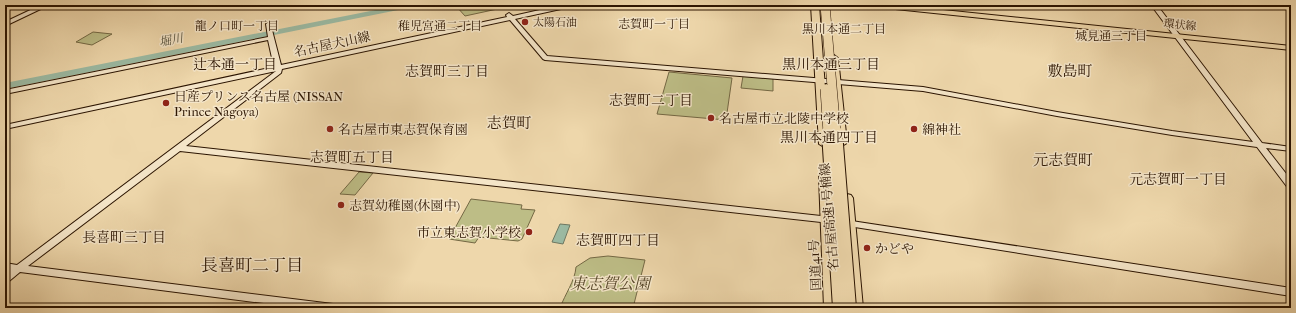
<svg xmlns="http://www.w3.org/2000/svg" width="1296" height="313" font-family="'IM FELL French Canon','Noto Serif JP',serif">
	<rect width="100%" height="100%" fill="#eed7ab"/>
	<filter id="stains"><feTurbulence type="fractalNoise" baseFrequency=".005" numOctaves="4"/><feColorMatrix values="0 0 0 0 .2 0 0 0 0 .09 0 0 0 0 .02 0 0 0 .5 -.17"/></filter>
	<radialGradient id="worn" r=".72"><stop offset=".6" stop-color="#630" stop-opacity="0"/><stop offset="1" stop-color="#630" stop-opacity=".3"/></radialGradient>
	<path fill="#bdbd86" stroke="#746844" d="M463 5H500L502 8 465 16 456 6Z
		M93 32 112 34 92 45 76 42Z
		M669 72 732 78 726 120 657 114Z
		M743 76 773 78V91L741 88Z
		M359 172 373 173 355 195 340 194Z
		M471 199 522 205 521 209 535 210 522 239 518 241 479 237 475 243 449 239Z
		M608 256 645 260 633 308H560C565 294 575 281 576 267L590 258Z"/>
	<path fill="#9bbaa3" stroke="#6e7862" d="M560 224 570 225 563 244 552 242Z"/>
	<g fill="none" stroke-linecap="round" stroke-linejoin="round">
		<path fill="#9bbaa3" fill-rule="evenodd" d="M401 5H417L413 7 5 89V83Z"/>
		<g stroke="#2b1401" stroke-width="2">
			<path id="secondary" d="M41 5H49L5 26V22Z
				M562 5H573L570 7 515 19 547 56 923 87 1057 112 1172 131 1253 142 1151 5H1157L1262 143 1291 147V151L1266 148 1291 180V189L1288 188 1257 147 1172 135 1057 116 923 91 545 60 543 59 510 20 282 69 281 73 186 146 830 217 833 218 834 220 833 222 830 223 180 151 28 266 333 304 337 305 338 308H302L20 272 8 282 5 283V274L9 271H5V263L17 265 276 71 5 129V125L274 67 268 40 5 94V90L268 37 266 24 269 22 272 24V30L281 65 507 17 506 15 509 13 513 16Z
				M845 220 1291 288V296L842 225 840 223 842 221Z"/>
		</g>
		<g stroke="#2b1401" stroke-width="2">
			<path id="primary" d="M873 5H895L1291 46V50L876 7Z"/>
		</g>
		<g stroke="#2b1401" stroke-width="2">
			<path id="highway" d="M811 5H819L829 144 824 147 819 144Z
				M834 55 838 58 847 143 842 146 837 143 830 58Z
				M825 173 829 174 831 177 838 308H824L819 177 821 174Z
				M847 194 851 195 853 198 863 308H849L841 198 843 195Z"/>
		</g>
		<use href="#secondary" fill="#f4e5c8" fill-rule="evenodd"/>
		<use href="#primary" fill="#eed7ab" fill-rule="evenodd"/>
		<use href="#highway" fill="#eed7ab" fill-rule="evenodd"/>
		<g stroke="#2b1401" stroke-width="10" stroke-linecap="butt">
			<path id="highway-bridge-far1" d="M825 5 836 133
				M825 89 828 133"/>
		</g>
		<g stroke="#2b1401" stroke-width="14" stroke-linecap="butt">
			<path id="highway-bridge" d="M828 132 839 308
				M836 132 850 308"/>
		</g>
		<use href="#highway-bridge-far1" stroke="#eed7ab" stroke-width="9"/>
		<use href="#highway-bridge" stroke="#eed7ab" stroke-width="12"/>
	</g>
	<g fill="#8f2418" stroke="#f4e5c8" stroke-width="1.5">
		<circle cx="525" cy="22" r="4"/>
		<circle cx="166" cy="103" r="4"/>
		<circle cx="711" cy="118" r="4"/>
		<circle cx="330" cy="129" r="4"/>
		<circle cx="914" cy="129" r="4"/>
		<circle cx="341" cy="205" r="4"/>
		<circle cx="529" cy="232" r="4"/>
		<circle cx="867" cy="248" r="4"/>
	</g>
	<g text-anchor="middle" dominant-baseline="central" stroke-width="3" stroke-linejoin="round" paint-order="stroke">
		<g font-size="11" fill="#2b1401" stroke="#f4e5c8" text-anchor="start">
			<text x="533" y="22">太陽石油</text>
		</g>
		<g font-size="11" fill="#2b1401" stroke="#f4e5c8">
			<text transform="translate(1180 25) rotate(6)">環状線</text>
		</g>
		<g font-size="12" fill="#2b1401" stroke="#f4e5c8">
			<text x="654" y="24">志賀町一丁目</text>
			<text x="237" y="26">龍ノ口町一丁目</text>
			<text x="440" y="26">稚児宮通二丁目</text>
			<text x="844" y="29">黒川本通二丁目</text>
			<text x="1111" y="36">城見通三丁目</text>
		</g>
		<g font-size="12" font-style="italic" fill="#524e3a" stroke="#f4e5c8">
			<text transform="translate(171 40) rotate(-11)">堀川</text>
		</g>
		<g font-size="13" fill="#2b1401" stroke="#f4e5c8">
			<text transform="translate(332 44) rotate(-12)">名古屋犬山線</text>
			<text transform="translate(829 217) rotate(-95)">名古屋高速1号楠線</text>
			<text transform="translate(815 265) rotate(-93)">国道41号</text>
		</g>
		<g font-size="13" fill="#2b1401" stroke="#f4e5c8" text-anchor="start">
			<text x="174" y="96">日産プリンス名古屋 (NISSAN<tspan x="174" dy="15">Prince Nagoya)</tspan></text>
			<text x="719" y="118">名古屋市立北陵中学校</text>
			<text x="338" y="129">名古屋市東志賀保育園</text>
			<text x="922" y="129">綿神社</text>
			<text x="349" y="205">志賀幼稚園(休園中)</text>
			<text x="521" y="232" text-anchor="end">市立東志賀小学校</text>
			<text x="875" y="248">かどや</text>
		</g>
		<g font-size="14" fill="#2b1401" stroke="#f4e5c8">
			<text x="235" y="64">辻本通一丁目</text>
			<text x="831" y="64">黒川本通三丁目</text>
			<text x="447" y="71">志賀町三丁目</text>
			<text x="651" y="100">志賀町二丁目</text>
			<text x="829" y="137">黒川本通四丁目</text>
			<text x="352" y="157">志賀町五丁目</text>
			<text x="1178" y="179">元志賀町一丁目</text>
			<text x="124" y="237">長喜町三丁目</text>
			<text x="618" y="240">志賀町四丁目</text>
		</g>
		<g font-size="15" fill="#2b1401" stroke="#f4e5c8">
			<text x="1070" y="71">敷島町</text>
			<text x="509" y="123">志賀町</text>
			<text x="1063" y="160">元志賀町</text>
		</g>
		<g font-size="16" font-style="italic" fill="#574729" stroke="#f4e5c8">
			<text x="610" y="283">東志賀公園</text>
		</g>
		<g font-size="17" fill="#2b1401" stroke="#f4e5c8">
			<text x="252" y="265">長喜町二丁目</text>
		</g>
	</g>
	<rect width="1296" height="313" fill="none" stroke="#eed7ab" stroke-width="20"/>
	<rect x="6" y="6" width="1284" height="301" fill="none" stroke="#2b1401" stroke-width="2"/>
	<rect x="10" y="10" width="1276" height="293" fill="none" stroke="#2b1401"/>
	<rect width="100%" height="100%" filter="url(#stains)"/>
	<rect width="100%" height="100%" fill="url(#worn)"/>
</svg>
